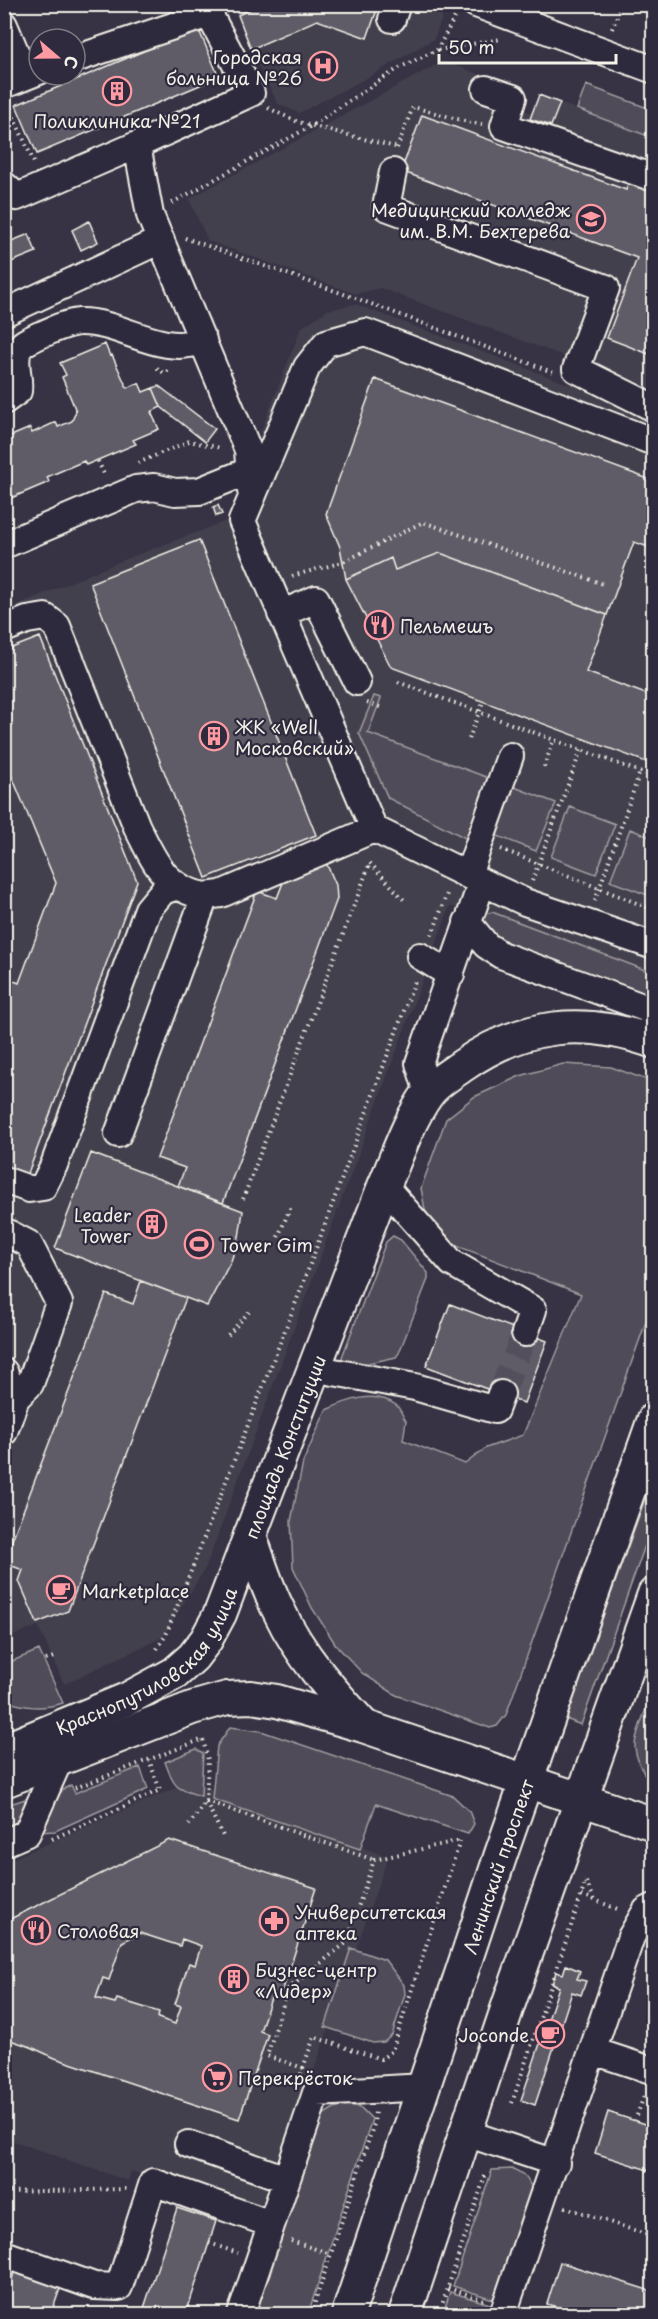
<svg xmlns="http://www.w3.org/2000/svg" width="658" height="2319" font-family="'Playpen Sans',sans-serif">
	<rect width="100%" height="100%" fill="#373244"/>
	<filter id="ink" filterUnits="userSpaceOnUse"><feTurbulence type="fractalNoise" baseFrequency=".0167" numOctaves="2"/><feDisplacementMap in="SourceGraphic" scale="12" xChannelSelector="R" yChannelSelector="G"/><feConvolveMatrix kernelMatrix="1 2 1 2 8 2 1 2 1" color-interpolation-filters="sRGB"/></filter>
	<g filter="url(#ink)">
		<path fill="#433f4e" d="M232 5H447L434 39 367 78 299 113 278 104 252 54Z
			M443 61 523 90 517 107 532 113 531 119 551 126 560 103 653 138V389L380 288 356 294 208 241 189 199Z
			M355 304 643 412 654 421 653 981 450 906 206 1567 163 1637 64 1684 38 1626 5 1639V610L126 559 226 521 301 328 327 310Z
			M191 1781 388 1857 263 2217 131 2171 128 2181 5 2138V1862Z"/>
		<path fill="#504b59" stroke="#a29ea0" stroke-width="1.5" d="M586 85 653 110V138L577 109Z
			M374 696 381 698 368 733 494 780 471 841 388 798 359 733Z
			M509 785 556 803 536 851 490 833Z
			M570 807 615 824 596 874 551 857Z
			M630 829 653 838V897L610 881Z
			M492 912 653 973V1013L479 943 483 915Z
			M563 1064 611 1067 653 1082V1302L506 1715 497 1726 490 1728 396 1695 362 1673 336 1645 312 1608 293 1567 291 1521 303 1462 326 1410C348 1400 374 1390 396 1405 400 1408 403 1417 406 1421L403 1440 465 1464 486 1448 523 1435 581 1294 445 1241 431 1226 425 1210 421 1188 446 1119 474 1097 520 1076Z
			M393 1236 401 1240 428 1273V1279L399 1353 396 1357 355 1366 343 1361 342 1357 386 1242Z
			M653 1477V1523L581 1725 566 1719Z
			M39 1650 63 1703C42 1710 25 1707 5 1701V1664Z
			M653 1690 654 1783H653C644 1779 635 1756 635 1745 635 1734 649 1703 653 1690Z
			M230 1727 261 1731 453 1796 469 1811 474 1824 468 1834 376 1804 360 1849 212 1799 217 1746Z
			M196 1749 203 1753 201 1796C174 1788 175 1788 165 1762Z
			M140 1767 148 1789 55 1831 39 1832C47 1814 52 1794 71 1785L75 1793Z
			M25 1799C25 1814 18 1824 4 1830V1806Z
			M351 1948 385 1960 404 1985 405 1994 392 2035 384 2042 373 2043 325 2027Z
			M347 2105 360 2107 372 2119 308 2314H253L321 2116 334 2108Z
			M513 2169C525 2174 529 2180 533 2192L502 2302 453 2286 492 2170Z
			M450 2292 500 2307 495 2314H443Z"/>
		<path fill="#5f5c67" stroke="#f4f1e8" stroke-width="1.5" fill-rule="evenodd" d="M261 4H379L367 38 317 20 251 49 238 15Z
			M638 4H654V10Z
			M198 28 219 77 37 154 16 105Z
			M539 95 560 103 551 126 530 119Z
			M422 115 626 190 629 181 654 190V356L607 338 637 258 401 171Z
			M89 221 98 242 81 250 72 230Z
			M29 234 36 252 4 265V244Z
			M105 344 110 356 112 355 127 388 139 383 143 392 153 388 161 407 151 412 159 429 133 440 136 444 86 465 84 461 47 477 49 482 4 501V439L30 428 32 433 56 422 58 427 72 421 76 411 62 377 66 375 60 363Z
			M375 379 654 481V549L634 542 607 615 440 553 395 570 391 558 346 579 340 547 326 514Z
			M159 386 215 429 205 442 161 407 153 388Z
			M218 505 222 514 216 516 213 507Z
			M199 540 316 835 206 878 90 583Z
			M440 553 607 615 586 672 654 697V765L391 667 346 579 391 558 395 570Z
			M40 637 137 881 27 1176 4 1168V977L19 983 56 883 4 757V651Z
			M324 858 336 885 337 899 223 1203 178 1186 185 1168 157 1158 257 891 277 898 284 880Z
			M91 1153 243 1211 239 1237 231 1261 207 1306 55 1248Z
			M141 1281 186 1298 68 1611 37 1623 19 1581 23 1570 4 1563V1561L106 1294 133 1304Z
			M450 1304 547 1341 524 1403 426 1366Z
			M169 1840 316 1888 281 1995 273 1992 260 2031 268 2034 239 2119 55 2058 31 2047 4 2038V1922ZM140 1933 180 1946 182 1939 201 1946 195 1965 189 1963 175 2004 181 2006 175 2024 158 2018 159 2012 117 1999 115 2003 96 1998 103 1978 109 1980 122 1942Z
			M566 1965 580 1971 577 1979 586 1981 581 1995 572 1992 535 2105 521 2100 559 1987 552 1984 556 1972 563 1974Z
			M654 1980V2007L645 2005Z
			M608 2112 654 2127V2172L595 2153Z
			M177 2208 216 2221 209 2243 186 2314H142Z
			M560 2262 654 2292V2314H579L547 2304Z
			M15 2270 61 2286 51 2314H4V2302Z"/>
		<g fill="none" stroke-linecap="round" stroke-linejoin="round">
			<path stroke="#534f5d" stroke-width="26" stroke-dasharray="26 13" stroke-linecap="butt" d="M501 1394 525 1333"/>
			<g stroke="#f4f1e8" stroke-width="30">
				<path id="minor" d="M476 4 654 70
					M392 19 397 4
					M4 25 25 75
					M75 59 209 14 251 93 137 145
					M4 85 39 71
					M486 89 513 98 504 126 654 178
					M393 172 386 207 606 288 576 369 654 408
					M4 185 17 197 137 145 150 215 248 450 251 491
					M4 313 161 240
					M4 401 18 391C20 378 13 363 18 350 22 342 32 339 40 335 53 330 65 323 79 322 123 321 161 358 203 340
					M4 545 136 489 154 487 175 492 199 491 251 470
					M281 614 316 599 357 682
					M4 629 27 620 45 617 57 626 137 827C154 860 164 889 205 896
					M468 875 510 756
					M482 882 525 902 654 946
					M467 922 486 945 501 955 648 1009 654 1018
					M420 956 451 975
					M428 1093 419 1063 482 882 374 829 242 521 307 367 326 343 365 332 654 442
					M118 1134 205 896 221 894 374 829
					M4 1180 29 1189 43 1187 54 1165 148 909 163 891 177 886
					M384 1186 452 1263 533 1310 525 1333
					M4 1231 29 1244 59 1303 30 1384 16 1398 4 1432
					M312 1368 415 1387 495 1410 501 1394
					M4 1372 16 1398
					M4 1843 27 1833 60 1758 56 1748
					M593 2051 654 2071
					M466 2133 556 2163
					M188 2144 286 2179
					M4 2254 94 2286 119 2287 153 2182 271 2224
					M241 2314 316 2093 425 2087
					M503 2314 631 1937 646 1911 654 1907"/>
			</g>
			<g stroke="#f4f1e8" stroke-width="36">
				<g id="major">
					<path d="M250 1535C259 1562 267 1588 280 1613 300 1655 332 1691 363 1725"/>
					<path id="s1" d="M4 1750 127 1699 175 1673 193 1657 206 1640 220 1614 384 1186C397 1156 408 1122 427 1095 435 1083 451 1074 462 1066 523 1023 584 1017 654 1042"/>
					<path d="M4 1781 192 1708 227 1698 251 1697 277 1701 363 1726 654 1824"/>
					<path id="s2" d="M348 2314 501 1854 654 1419"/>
					<path d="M405 2314 509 2003 654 1594"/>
				</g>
			</g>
			<path stroke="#f4f1e8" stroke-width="4" stroke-dasharray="1.5 4.5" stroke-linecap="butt" d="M612 29 622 4
				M438 50 501 39
				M9 106 35 165
				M268 108 298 122 395 147
				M397 148 413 107 472 123 482 124
				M172 203 313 125 399 68 437 50 456 15
				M185 238 358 299 555 373
				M157 368 164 373 172 369
				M98 461 105 476
				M138 463 189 441 221 448
				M292 576 343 562 423 522 606 585
				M398 682 654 777
				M367 703 383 708
				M469 739 483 702
				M544 767 554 739
				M501 849 654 910
				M370 863 406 902
				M532 881 581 750
				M595 901 640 772
				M432 935 448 891
				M243 1199 370 863
				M278 1237 292 1204
				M228 1335 249 1312
				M157 1649 166 1635 301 1289 415 981
				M46 1660 56 1656
				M75 1788 203 1739 208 1760 206 1801 189 1825
				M206 1801 374 1860
				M206 1802 223 1836
				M52 1839 160 1790 149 1760
				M586 1882 595 1900
				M582 1895 620 1910
				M303 2068 314 2037 381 2059 392 2051 460 1841
				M301 2074 303 2068 267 2056 288 1989 346 1943 374 1860 461 1840
				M512 2103 586 1881
				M635 2121 645 2093
				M4 2192 126 2189
				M565 2207 654 2237
				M291 2241 331 2254
				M209 2243 238 2253
				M448 2288 484 2300
				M188 2307 211 2314
				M311 2314 374 2124 375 2112
				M439 2314 486 2173
				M572 2314 573 2312"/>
			<use href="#minor" stroke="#2f2a3d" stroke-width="26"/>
			<use href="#major" stroke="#2f2a3d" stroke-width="32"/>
		</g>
	</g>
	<defs>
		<g id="hospital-ring" transform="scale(1.5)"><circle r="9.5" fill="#2f2a3d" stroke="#ff9aa2" stroke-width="1.5"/><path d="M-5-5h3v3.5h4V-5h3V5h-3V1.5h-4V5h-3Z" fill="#ff9aa2"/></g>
		<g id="building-ring" transform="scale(1.5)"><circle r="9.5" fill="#2f2a3d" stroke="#ff9aa2" stroke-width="1.5"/><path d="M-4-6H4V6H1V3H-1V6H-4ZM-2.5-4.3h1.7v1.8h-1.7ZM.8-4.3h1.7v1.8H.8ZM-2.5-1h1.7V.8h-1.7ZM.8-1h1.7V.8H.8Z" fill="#ff9aa2"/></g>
		<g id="university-ring" transform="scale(1.5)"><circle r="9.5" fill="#2f2a3d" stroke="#ff9aa2" stroke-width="1.5"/><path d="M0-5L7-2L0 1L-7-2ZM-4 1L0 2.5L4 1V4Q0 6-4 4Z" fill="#ff9aa2"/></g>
		<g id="restaurant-ring" transform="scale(1.5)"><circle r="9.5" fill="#2f2a3d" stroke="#ff9aa2" stroke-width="1.5"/><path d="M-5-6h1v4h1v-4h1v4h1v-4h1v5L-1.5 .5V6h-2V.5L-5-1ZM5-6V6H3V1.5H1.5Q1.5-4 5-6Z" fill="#ff9aa2"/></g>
		<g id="stadium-ring" transform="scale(1.5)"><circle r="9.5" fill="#2f2a3d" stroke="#ff9aa2" stroke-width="1.5"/><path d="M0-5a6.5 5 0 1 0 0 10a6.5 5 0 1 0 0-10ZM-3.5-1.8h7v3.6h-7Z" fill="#ff9aa2"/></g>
		<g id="cafe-ring" transform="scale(1.5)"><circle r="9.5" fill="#2f2a3d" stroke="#ff9aa2" stroke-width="1.5"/><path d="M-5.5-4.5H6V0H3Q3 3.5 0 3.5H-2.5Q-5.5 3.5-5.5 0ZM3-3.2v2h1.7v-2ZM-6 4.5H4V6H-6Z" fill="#ff9aa2"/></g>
		<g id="pharmacy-ring" transform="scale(1.5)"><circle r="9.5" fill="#2f2a3d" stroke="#ff9aa2" stroke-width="1.5"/><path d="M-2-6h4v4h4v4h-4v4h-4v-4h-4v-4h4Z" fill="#ff9aa2"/></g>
		<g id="supermarket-ring" transform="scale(1.5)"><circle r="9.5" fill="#2f2a3d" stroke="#ff9aa2" stroke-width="1.5"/><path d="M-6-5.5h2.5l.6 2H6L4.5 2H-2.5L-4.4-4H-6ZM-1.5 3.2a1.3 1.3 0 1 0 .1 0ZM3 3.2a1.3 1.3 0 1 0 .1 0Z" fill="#ff9aa2"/></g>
	</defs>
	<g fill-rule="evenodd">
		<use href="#hospital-ring" x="323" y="66"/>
		<use href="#building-ring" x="117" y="91"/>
		<use href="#university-ring" x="591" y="219"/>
		<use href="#restaurant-ring" x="379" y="625"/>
		<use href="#building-ring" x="214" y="736"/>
		<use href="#building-ring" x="152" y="1224"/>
		<use href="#stadium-ring" x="199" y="1244"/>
		<use href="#cafe-ring" x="61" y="1590"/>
		<use href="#pharmacy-ring" x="274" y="1921"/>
		<use href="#restaurant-ring" x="36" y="1930"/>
		<use href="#building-ring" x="234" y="1979"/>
		<use href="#cafe-ring" x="550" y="2034"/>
		<use href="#supermarket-ring" x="217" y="2077"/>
	</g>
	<g text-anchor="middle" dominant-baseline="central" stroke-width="4.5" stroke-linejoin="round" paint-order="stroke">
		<g font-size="18" fill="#f4f1e8" stroke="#2f2a3d" text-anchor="start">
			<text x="302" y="56" text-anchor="end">Городская<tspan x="302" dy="21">больница №26</tspan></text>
			<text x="117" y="120" text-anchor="middle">Поликлиника №21</text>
			<text x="570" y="209" text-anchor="end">Медицинский колледж<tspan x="570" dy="21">им. В.М. Бехтерева</tspan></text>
			<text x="400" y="625">Пельмешъ</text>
			<text x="235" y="726">ЖК «Well<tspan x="235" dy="21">Московский»</tspan></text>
			<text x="131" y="1214" text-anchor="end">Leader<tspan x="131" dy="21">Tower</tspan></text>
			<text x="220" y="1244">Tower Gim</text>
			<text x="82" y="1590">Marketplace</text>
			<text x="295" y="1911">Университетская<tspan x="295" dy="21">аптека</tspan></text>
			<text x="57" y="1930">Столовая</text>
			<text x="255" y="1969">Бизнес-центр<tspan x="255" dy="21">«Лидер»</tspan></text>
			<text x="529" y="2034" text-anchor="end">Joconde</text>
			<text x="238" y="2077">Перекрёсток</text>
		</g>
		<g font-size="18" fill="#f4f1e8" stroke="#2f2a3d">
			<text stroke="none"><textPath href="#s1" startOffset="442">площадь Конституции</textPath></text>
			<text stroke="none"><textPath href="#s1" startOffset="174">Краснопутиловская улица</textPath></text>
			<text stroke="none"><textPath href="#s2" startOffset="472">Ленинский проспект</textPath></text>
		</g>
	</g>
	<rect width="658" height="2319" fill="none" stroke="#2f2a3d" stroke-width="24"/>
	<rect x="12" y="12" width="634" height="2295" fill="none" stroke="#f4f1e8" stroke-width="2" filter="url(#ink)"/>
	<g transform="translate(57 57) rotate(110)"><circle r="28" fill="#2f2a3d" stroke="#7e7a81" stroke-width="1.5"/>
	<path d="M0-4.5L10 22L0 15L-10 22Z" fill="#ff9aa2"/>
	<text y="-9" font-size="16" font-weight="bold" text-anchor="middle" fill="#f4f1e8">С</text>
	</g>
	<path d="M439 54v9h177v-9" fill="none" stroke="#f4f1e8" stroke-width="3"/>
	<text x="448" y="54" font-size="18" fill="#f4f1e8" stroke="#2f2a3d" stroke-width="4.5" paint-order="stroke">50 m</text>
</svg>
